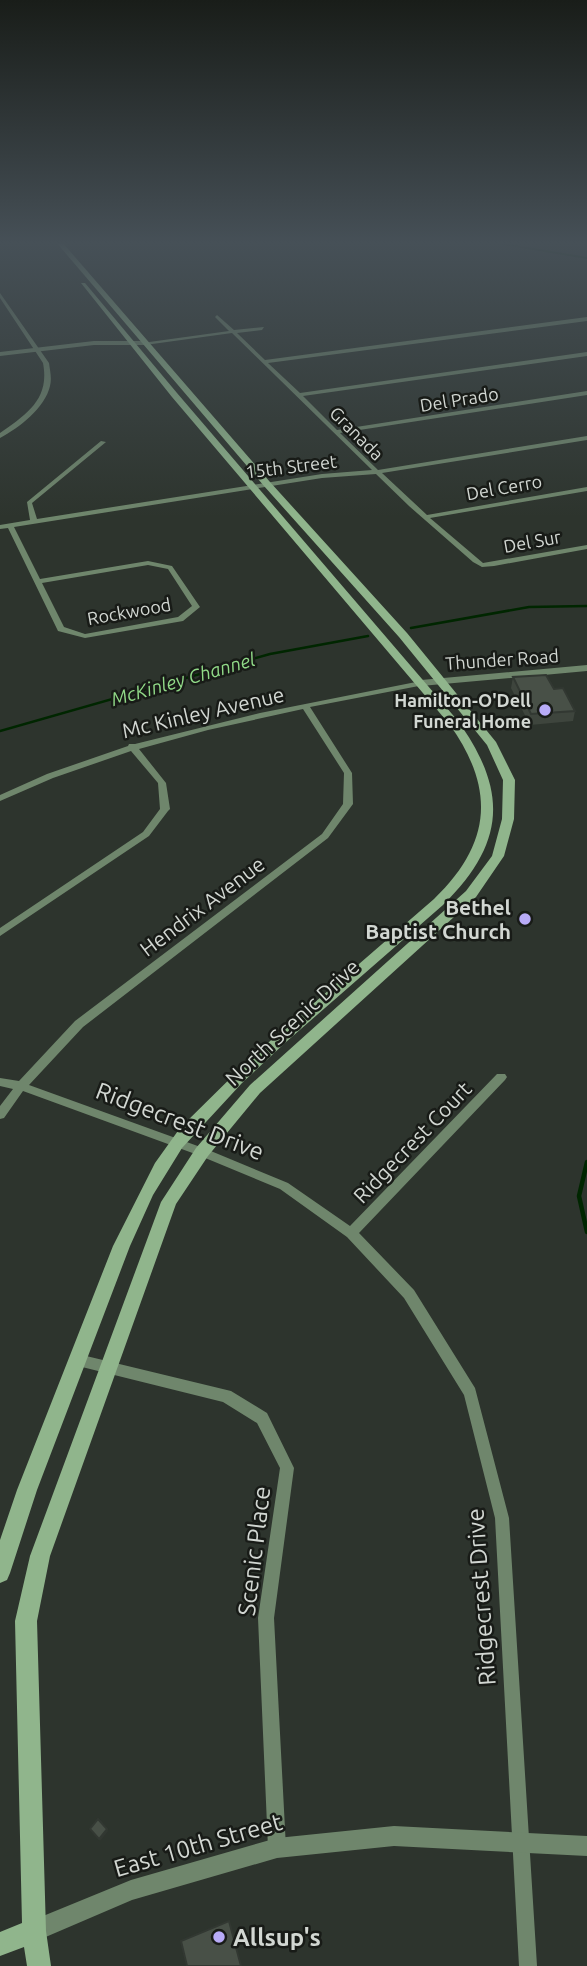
<svg xmlns="http://www.w3.org/2000/svg" width="587" height="1966" font-family="Ubuntu,sans-serif">
	<rect width="100%" height="100%" fill="#2d342d"/>
	<g fill="none" stroke-linecap="round" stroke-linejoin="round">
		<path stroke="#002600" stroke-width="2" d="M491 242 587 258"/>
		<path stroke="#002600" stroke-width="2.5" d="M411 628 529 607 587 606
			M0 731 270 654 368 636"/>
		<path stroke="#002600" stroke-width="4.5" d="M587 1162 579 1196 587 1232"/>
		<path fill="#6f866c" fill-rule="evenodd" d="M0 293 49 363C50 371 52 378 50 386 45 408 19 428 0 438V433C27 414 50 399 43 363L0 298Z
			M217 315 234 330 264 327 262 330 237 333 265 360 587 317V321L268 363 300 393 587 352V356L303 396 337 430 587 391V395L340 433 378 470 587 436V440L382 473 427 515 587 487V491L430 518 483 563 587 545V549L494 566 482 567 473 562 409 506 376 474 322 478 14 527 40 579 148 561 172 566 200 607 183 621 85 638 58 631 8 528 0 529V525L30 520 27 502 101 441 106 442 32 503 37 519 322 474 372 470 232 333 145 345 142 343 229 331 215 317ZM148 565 168 569 192 606 178 617 85 634 64 627 42 583Z
			M421 681H424V685L310 707 352 773 353 804 328 838 83 1027 29 1085 206 1149 288 1183 350 1226 497 1074H505L507 1077 505 1080 359 1233 414 1290 475 1388 509 1518 537 1966H519L495 1518 464 1395 404 1298 347 1237 280 1189 198 1155 23 1091 4 1118 0 1119V1106L13 1089 0 1086V1078L19 1081 75 1021 322 834 343 804 344 773 303 709 208 730 139 749 166 783 170 809 168 811 149 836 0 936V928L143 832 160 809 158 783 131 751 53 778 0 801V795L47 774 128 746 129 744H135L260 713Z
			M78 1354 231 1391 267 1413 294 1468 274 1618 286 1848 283 1854 277 1857 271 1854 268 1848 258 1618 280 1468 257 1423 223 1402 78 1366 73 1364 71 1360 73 1356Z"/>
		<path fill="#6f866c" fill-rule="evenodd" d="M94 341H145L148 343 145 345H94L0 356V352Z
			M587 665V671L421 686 416 683 421 680Z
			M394 1826 587 1836V1856L394 1846 277 1858 132 1900 34 1942 26 1939 23 1931 26 1923 131 1880 277 1838Z"/>
		<path fill="#90b58c" fill-rule="evenodd" d="M56 242H62L270 482 407 633 496 742 515 780 514 819 504 856 476 897 260 1093 208 1156 176 1204 50 1556 37 1621 46 1931 51 1966H27L24 1947 0 1956V1932L22 1923 15 1621 30 1556 161 1202 196 1148 250 1085 466 891 492 856 502 819 503 780 487 745 399 637 264 486Z
			M81 283H85L177 393 458 721C508 791 506 843 443 905L286 1042 242 1083 182 1148 153 1195 130 1246 37 1490 10 1573 7 1580 0 1583V1540L17 1490 113 1246 155 1163 180 1128 254 1055 434 899C491 844 496 790 450 725L172 397Z"/>
	</g>
	<path fill="#3e453d" d="M513 677 554 689 575 711 573 721 530 725 511 688Z"/>
	<path fill="#323832" d="M107 1829 108 1831 100 1841 99 1839Z"/>
	<path fill="#485047" stroke="#323832" stroke-width="2" d="M546 675 554 689 563 688 575 711 531 714 513 677Z
		M98 1819 107 1829 99 1839 90 1829Z
		M229 1921 241 1966H187L181 1941Z"/>
	<linearGradient id="sky" x2="0" y2="1"><stop stop-color="#191d19"/><stop offset="0.47" stop-color="#465057"/><stop offset="1" stop-color="#465057" stop-opacity="0"/></linearGradient>
	<rect width="587" height="517" fill="url(#sky)"/>
	<g fill="#b8abf7" stroke="#181b17" stroke-width="2.5">
		<circle cx="545" cy="710" r="7"/>
		<circle cx="525" cy="919" r="7"/>
		<circle cx="219" cy="1937" r="7"/>
	</g>
	<g text-anchor="middle" dominant-baseline="central" stroke-width="5" stroke-linejoin="round" paint-order="stroke">
		<g font-size="18" fill="#d2d7d2" stroke="#181b17">
			<text transform="translate(459 399) rotate(-9)">Del Prado</text>
			<text transform="translate(357 433) rotate(45)">Granada</text>
			<text transform="translate(291 466) rotate(-7)">15th Street</text>
			<text transform="translate(504 487) rotate(-10)">Del Cerro</text>
			<text transform="translate(532 541) rotate(-10)">Del Sur</text>
			<text transform="translate(129 611) rotate(-10)">Rockwood</text>
			<text transform="translate(502 659) rotate(-4)">Thunder Road</text>
		</g>
		<g font-size="18" font-weight="bold" fill="#d2d7d2" stroke="#181b17" text-anchor="end">
			<text x="531" y="700">Hamilton-O'Dell<tspan x="531" dy="21">Funeral Home</tspan></text>
		</g>
		<g font-size="19" font-style="italic" fill="#91da88" stroke="#181b17">
			<text transform="translate(183 679) rotate(-16)">McKinley Channel</text>
		</g>
		<g font-size="21" fill="#d2d7d2" stroke="#181b17">
			<text transform="translate(203 712) rotate(-13)">Mc Kinley Avenue</text>
			<text transform="translate(202 906) rotate(-37)">Hendrix Avenue</text>
			<text transform="translate(292 1022) rotate(-43)">North Scenic Drive</text>
			<text transform="translate(412 1142) rotate(-46)">Ridgecrest Court</text>
		</g>
		<g font-size="21" font-weight="bold" fill="#d2d7d2" stroke="#181b17" text-anchor="end">
			<text x="511" y="907">Bethel<tspan x="511" dy="24">Baptist Church</tspan></text>
		</g>
		<g font-size="24" fill="#d2d7d2" stroke="#181b17">
			<text transform="translate(180 1121) rotate(21)">Ridgecrest Drive</text>
			<text transform="translate(254 1551) rotate(-83)">Scenic Place</text>
			<text transform="translate(481 1597) rotate(-94)">Ridgecrest Drive</text>
			<text transform="translate(198 1845) rotate(-16)">East 10th Street</text>
		</g>
		<g font-size="24" font-weight="bold" fill="#d2d7d2" stroke="#181b17" text-anchor="start">
			<text x="233" y="1937">Allsup's</text>
		</g>
	</g>
</svg>
